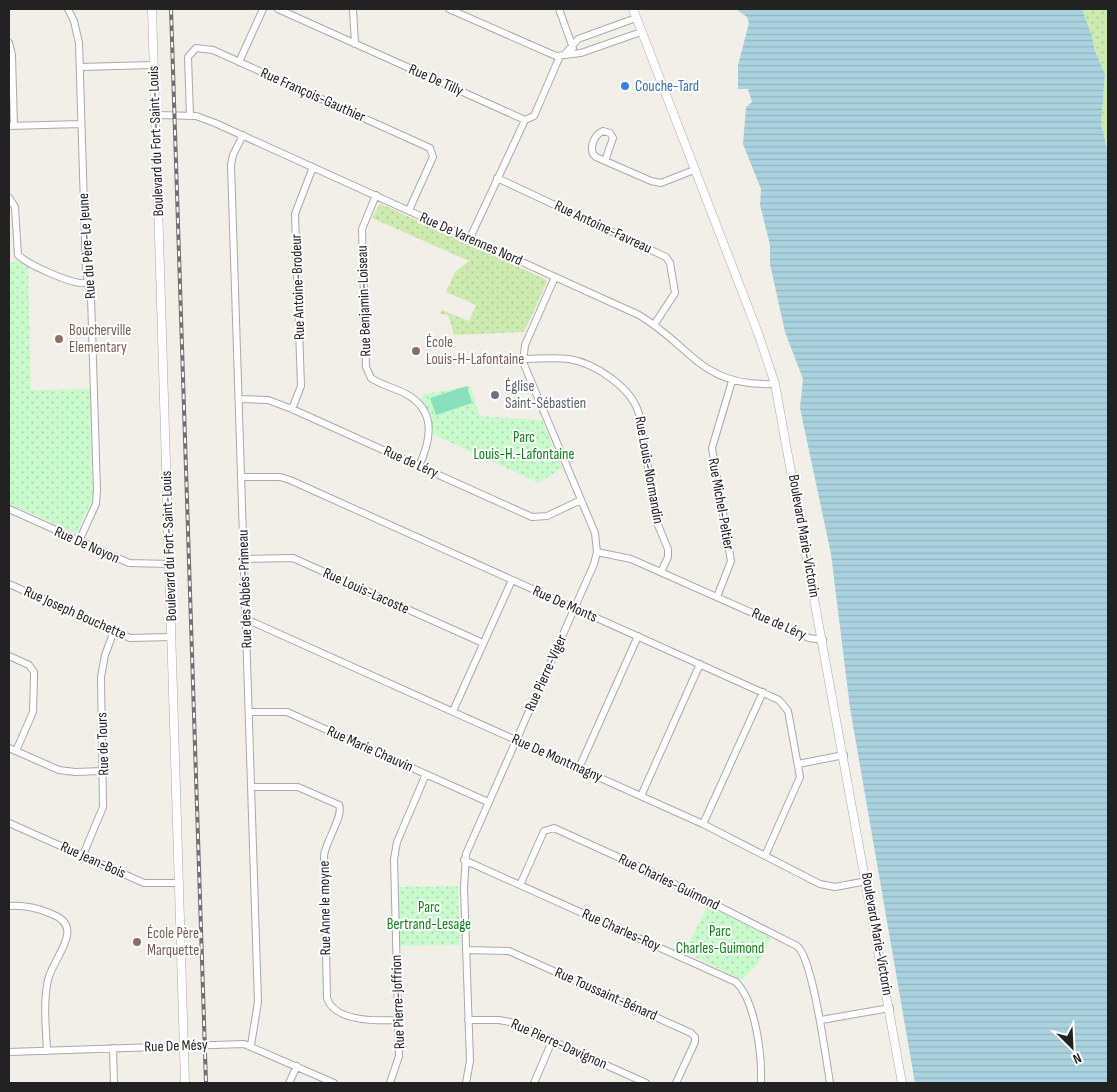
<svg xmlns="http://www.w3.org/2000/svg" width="1117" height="1092" font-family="'Sofia Sans Condensed',sans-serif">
	<defs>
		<pattern id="grass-dots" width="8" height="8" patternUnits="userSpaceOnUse" patternTransform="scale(1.25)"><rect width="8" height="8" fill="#cdebb0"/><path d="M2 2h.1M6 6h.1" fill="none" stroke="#b0c997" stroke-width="1.8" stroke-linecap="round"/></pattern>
		<pattern id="park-dots" width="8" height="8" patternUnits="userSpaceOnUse" patternTransform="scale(1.25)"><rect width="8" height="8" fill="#c8facc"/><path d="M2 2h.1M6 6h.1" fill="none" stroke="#acd6af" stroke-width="1.8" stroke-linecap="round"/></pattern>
		<pattern id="water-rules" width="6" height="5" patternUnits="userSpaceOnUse" patternTransform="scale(1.25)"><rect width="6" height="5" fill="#aad3df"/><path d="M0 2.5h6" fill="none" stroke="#92b5bf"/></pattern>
	</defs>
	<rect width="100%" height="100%" fill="#f2efe9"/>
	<path fill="url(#grass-dots)" d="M1082 9H1108V153L1101 124 1105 74 1095 51 1092 35Z
		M381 204 545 279 547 282 524 332 454 335 448 315 440 314 442 310 469 321 476 305 446 292 455 272 469 261 372 218 379 205Z"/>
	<path fill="url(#park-dots)" d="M16 260 28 266 31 390 90 389 93 499 76 533 9 504V262L12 263Z
		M470 386 480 416 542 420 562 468 539 483 434 435 430 413 420 399 425 394Z
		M458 886 460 945 400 946 398 887Z
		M708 905 771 938 760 961 742 980 685 952Z"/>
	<path fill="#88e0be" d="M467 386 472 403 436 415 430 398Z"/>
	<path fill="url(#water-rules)" d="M736 9H1082L1092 36 1095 51 1105 74 1101 124 1108 153V1083H915L850 708 831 554 800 408 803 379 785 332 770 264V245L760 205 761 189 743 144 746 107 752 102 748 89H738V65L749 23 747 17Z"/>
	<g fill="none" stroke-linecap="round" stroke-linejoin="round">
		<g stroke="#a9a9a9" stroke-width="8">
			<path id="minor" d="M68 9 74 21 79 43 86 272 91 296 97 490 96 504 79 541
				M278 9 525 120 534 116 560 56
				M353 9 355 44
				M449 9 556 56 581 53 641 32
				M559 9 573 48
				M9 43 12 55 14 126
				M565 54 578 39 636 18
				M239 62 263 9
				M80 67 154 65
				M155 115 196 116 215 123 639 315C693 347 700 387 775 384
				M190 115 188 57 196 48 213 50 430 148 433 157 409 210
				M9 126 81 124
				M243 135 233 155 231 165 258 1002 251 1045
				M605 161 613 138 610 133 603 131C594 135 590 146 593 154L596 157 651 181 661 183 694 170
				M497 178 666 257 670 263 675 293 654 325
				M376 195 362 229 366 367 371 378C381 385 395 388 406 394 437 411 431 440 419 466
				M9 198 15 207 18 255C29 265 74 286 88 283
				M470 238 525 120
				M523 359C538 359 554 357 569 359 595 363 632 388 639 414L658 525 668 549V557L661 572
				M239 399 268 400 292 409 532 517 547 516 581 500
				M292 409 301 386 295 214 313 167
				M242 477H280L290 480 779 700 788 711 800 777 765 856
				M9 509 129 563 170 564
				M597 552 631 559 809 638 823 640
				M244 559 293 558 483 643
				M9 584 130 638 172 637
				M717 597 731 561 712 448 732 381
				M246 619 703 824 820 884 835 887 867 881
				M9 656 29 665 34 672V679L33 712 16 751
				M453 711 512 580
				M249 712H287L488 802
				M9 748 59 770 75 772 103 771
				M798 764 844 755
				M579 768 638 636
				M251 787H298L339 805C344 816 325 842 324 856L327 998C334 1022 378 1021 398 1020
				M641 796 700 664
				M9 823 144 883H179
				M703 824 763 692
				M83 855 103 807 101 677 105 655 114 631
				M464 860 736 982C756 1002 762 1056 761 1083
				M520 885 544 831 554 828 651 872 797 946C813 958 826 1059 830 1083
				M9 906C26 905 38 908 54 915 85 928 53 958 48 980 43 1002 46 1028 47 1051
				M466 950 509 951 691 1033 695 1037V1042L676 1083
				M468 1020H499L510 1022 646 1083
				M821 1020 890 1008
				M113 1048 114 1083
				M9 1052 244 1044 334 1083
				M289 1083 297 1066
				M390 1083 399 1056 394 859 397 842 426 774
				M466 1083 470 1061 464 888 466 854 594 564 597 552 595 533 523 362 525 345 555 277
				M534 1083 552 1041"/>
		</g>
		<g stroke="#a9a9a9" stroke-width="9">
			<path id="tertiary" d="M152 9 185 1083
				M633 9 758 333 775 384 902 1083"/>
		</g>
		<use href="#minor" stroke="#fff" stroke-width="6"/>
		<use href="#tertiary" stroke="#fff" stroke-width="8"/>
		<g stroke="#707070" stroke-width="4">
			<path id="rail" d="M171 9 206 1083"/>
		</g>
		<use href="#rail" stroke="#fff" stroke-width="2" stroke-dasharray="5.5" stroke-linecap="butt"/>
	</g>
	<circle fill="#3f7fe0" stroke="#fff" stroke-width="2" cx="625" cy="86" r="5"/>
	<g fill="#8d6e63" stroke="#fff" stroke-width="2">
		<circle cx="59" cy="339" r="5"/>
		<circle cx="416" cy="351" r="5"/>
		<circle cx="137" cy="942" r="5"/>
	</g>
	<circle fill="#6b7280" stroke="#fff" stroke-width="2" cx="495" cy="395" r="5"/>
	<g text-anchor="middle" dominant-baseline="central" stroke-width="4" stroke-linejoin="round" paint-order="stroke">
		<g font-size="15" fill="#222" stroke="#fff">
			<text transform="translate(436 80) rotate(24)">Rue De Tilly</text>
			<text transform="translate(313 95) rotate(24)">Rue François-Gauthier</text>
			<text transform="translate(156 141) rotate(-92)">Boulevard du Fort-Saint-Louis</text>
			<text transform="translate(603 227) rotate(25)">Rue Antoine-Favreau</text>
			<text transform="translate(471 239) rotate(24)">Rue De Varennes Nord</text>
			<text transform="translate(87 246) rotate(-94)">Rue du Père-Le Jeune</text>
			<text transform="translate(298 287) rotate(-92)">Rue Antoine-Brodeur</text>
			<text transform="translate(364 301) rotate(-92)">Rue Benjamin-Loiseau</text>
			<text transform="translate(411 462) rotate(24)">Rue de Léry</text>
			<text transform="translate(649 470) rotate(80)">Rue Louis-Normandin</text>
			<text transform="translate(721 504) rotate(80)">Rue Michel-Peltier</text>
			<text transform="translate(804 536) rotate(80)">Boulevard Marie-Victorin</text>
			<text transform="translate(87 545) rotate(24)">Rue De Noyon</text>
			<text transform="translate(169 546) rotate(-92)">Boulevard du Fort-Saint-Louis</text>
			<text transform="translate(245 589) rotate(-92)">Rue des Abbés-Primeau</text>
			<text transform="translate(366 591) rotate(24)">Rue Louis-Lacoste</text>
			<text transform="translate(565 604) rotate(24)">Rue De Monts</text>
			<text transform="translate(75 613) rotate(24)">Rue Joseph Bouchette</text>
			<text transform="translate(779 624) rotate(24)">Rue de Léry</text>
			<text transform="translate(546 673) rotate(-66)">Rue Pierre-Viger</text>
			<text transform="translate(103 744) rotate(-92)">Rue de Tours</text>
			<text transform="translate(370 749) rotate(24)">Rue Marie Chauvin</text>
			<text transform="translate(557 758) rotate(24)">Rue De Montmagny</text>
			<text transform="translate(93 860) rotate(24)">Rue Jean-Bois</text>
			<text transform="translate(669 882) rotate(26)">Rue Charles-Guimond</text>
			<text transform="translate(325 908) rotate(-91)">Rue Anne le moyne</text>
			<text transform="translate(621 930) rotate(24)">Rue Charles-Roy</text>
			<text transform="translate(877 934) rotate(80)">Boulevard Marie-Victorin</text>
			<text transform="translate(606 994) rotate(24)">Rue Toussaint-Bénard</text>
			<text transform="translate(398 1002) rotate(-92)">Rue Pierre-Joffrion</text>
			<text transform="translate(559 1044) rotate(24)">Rue Pierre-Davignon</text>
			<text transform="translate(176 1046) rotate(-2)">Rue De Mésy</text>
		</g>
		<g font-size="15" fill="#366cbe" stroke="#fff" text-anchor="start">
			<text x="635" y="86">Couche-Tard</text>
		</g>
		<g font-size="15" fill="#785e54" stroke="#fff" text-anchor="start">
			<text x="69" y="330">Boucherville<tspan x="69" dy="17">Elementary</tspan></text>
			<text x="426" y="342">École<tspan x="426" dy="17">Louis-H-Lafontaine</tspan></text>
			<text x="147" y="933">École Père<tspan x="147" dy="17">Marquette</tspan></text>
		</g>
		<g font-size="15" fill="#5b616d" stroke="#fff" text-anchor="start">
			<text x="505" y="386">Église<tspan x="505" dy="17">Saint-Sébastien</tspan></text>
		</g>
		<g font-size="15" fill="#0c8416" stroke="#fff">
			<text x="524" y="437">Parc<tspan x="524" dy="17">Louis-H.-Lafontaine</tspan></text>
			<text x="429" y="907">Parc<tspan x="429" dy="17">Bertrand-Lesage</tspan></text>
			<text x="720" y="931">Parc<tspan x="720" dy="17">Charles-Guimond</tspan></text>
		</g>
	</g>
	<rect width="1117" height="1092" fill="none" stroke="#222222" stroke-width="20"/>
	<g transform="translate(1072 1047) rotate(156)" stroke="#ffffff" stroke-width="4" paint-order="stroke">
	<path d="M0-4L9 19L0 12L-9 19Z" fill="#222222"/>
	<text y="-8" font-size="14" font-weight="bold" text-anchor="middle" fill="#222222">N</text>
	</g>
</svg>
